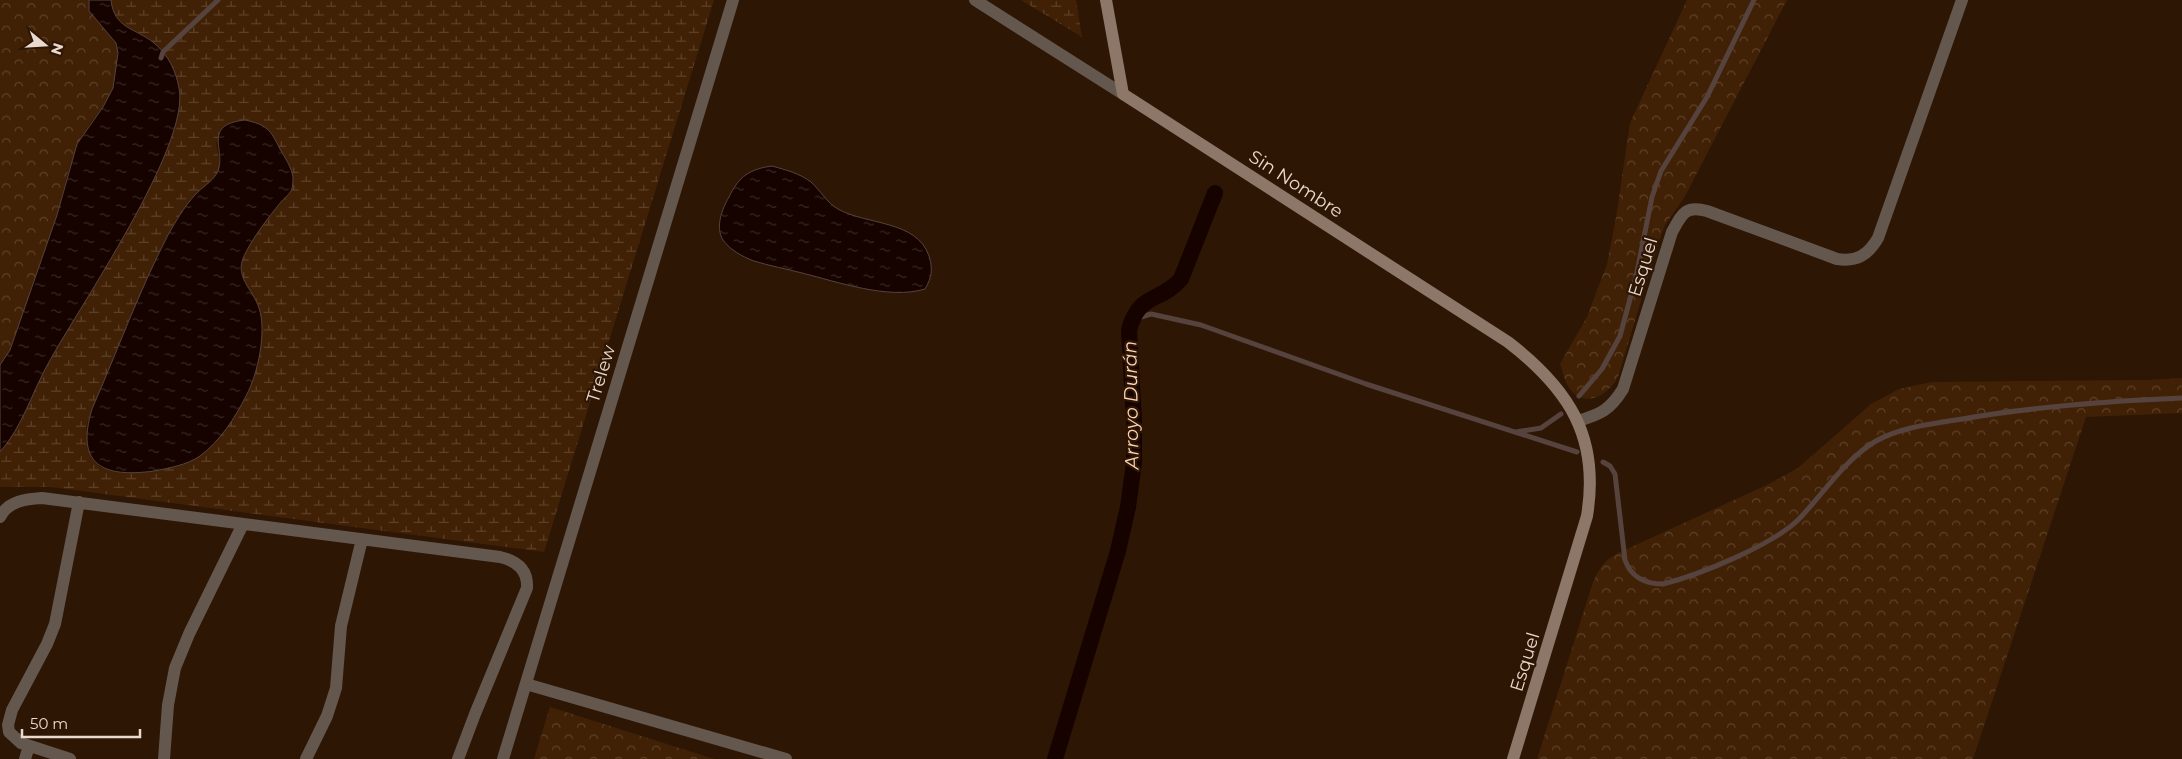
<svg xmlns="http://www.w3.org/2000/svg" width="2182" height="759" font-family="Montserrat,sans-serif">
	<defs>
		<pattern id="forest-crowns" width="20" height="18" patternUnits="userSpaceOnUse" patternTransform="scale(1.25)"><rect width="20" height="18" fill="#412105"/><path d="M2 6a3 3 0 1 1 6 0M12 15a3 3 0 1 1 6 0" fill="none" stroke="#5d4128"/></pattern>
		<pattern id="wetland-marsh" width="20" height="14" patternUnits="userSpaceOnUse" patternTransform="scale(1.25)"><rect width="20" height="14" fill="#412105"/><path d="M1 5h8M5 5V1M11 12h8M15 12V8" fill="none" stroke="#5d4128"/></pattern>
		<pattern id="water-ripples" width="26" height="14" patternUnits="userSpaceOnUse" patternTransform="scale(1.25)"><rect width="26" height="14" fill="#160300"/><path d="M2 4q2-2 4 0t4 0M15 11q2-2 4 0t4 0" fill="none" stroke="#382724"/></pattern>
	</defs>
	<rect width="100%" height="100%" fill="#2e1604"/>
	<path fill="url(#forest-crowns)" d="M0 0H89V11L116 43 118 53 113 88 103 107 89 125 69 168 57 215 21 320 10 350 0 365Z
		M1687 0H1787L1684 198 1665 225 1659 241 1618 377C1608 396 1583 410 1568 386 1564 380 1563 371 1560 364L1587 317 1607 264 1616 218 1630 123Z
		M2182 378V413L2086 417 1973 759H1537L1593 582C1599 569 1604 561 1616 554L1771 483 1798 468 1871 404 1899 389 1932 382 2148 380Z
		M550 707 714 759H534Z"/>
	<path fill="url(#wetland-marsh)" fill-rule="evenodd" d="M111 0H714L544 552 51 487H0V452L26 409 48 363 134 218 162 161 177 115 145 36C127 30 113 20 111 0ZM275 138 292 191C274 209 249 241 241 265L256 369 248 394 232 421 213 445 178 466 137 473 116 472 100 467 92 458 86 427 92 409 168 236 216 176 220 166 216 142Z
		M1021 0H1076L1082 37Z"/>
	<path fill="url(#water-ripples)" stroke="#56433e" d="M89 0H111C114 29 136 28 154 43 168 54 176 71 179 88 191 145 79 307 49 362 32 392 23 426 0 452V365L10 350 57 215 77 144 103 107 113 88 118 53 116 43 89 11Z
		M245 120C267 125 270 129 280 149 285 158 291 166 293 177 293 180 293 188 291 191 288 196 283 199 281 202 268 218 253 237 244 256 234 277 253 289 259 308 267 331 258 374 246 396 235 418 220 441 200 456 187 465 169 468 154 471 103 478 75 465 92 409 117 352 139 291 168 235 176 221 184 207 195 195 202 187 212 182 217 173 228 152 200 125 245 120Z
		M772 166C786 170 799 173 811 182 820 190 827 203 838 209 866 225 917 220 929 256 933 269 932 277 925 289 889 300 838 282 802 273 787 269 770 266 754 261 743 257 730 250 723 240 715 227 722 209 729 197 739 176 750 169 772 166Z"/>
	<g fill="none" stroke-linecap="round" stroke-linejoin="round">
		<path stroke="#56433e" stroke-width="5" d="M161 58 163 52 218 0
			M1131 320 1151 314 1201 325 1366 384 1577 452
			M1579 396 1602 369 1620 336 1636 277 1652 197 1661 171 1707 97 1754 0
			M1516 432 1541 428 1561 414
			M1603 462 1610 466 1615 474 1625 560C1631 577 1645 584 1663 584 1699 575 1773 545 1799 519 1824 493 1844 460 1876 441 1899 428 1930 424 1956 420 2030 407 2107 401 2182 398"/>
		<path stroke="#160300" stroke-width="16" d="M1055 759 1118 551 1128 507 1134 463V421L1129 330C1139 292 1160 303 1181 279L1215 193"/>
		<path stroke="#64574e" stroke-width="12" d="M975 0 1123 94
			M1578 421C1601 414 1610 410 1623 389L1672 232C1682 214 1685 205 1707 211L1837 259C1857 262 1868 255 1878 238L1962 0
			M0 517C8 501 26 499 42 498L500 557C517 561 528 570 527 588L475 714 458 759
			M526 684 786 759
			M25 759 29 746
			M70 759 21 743 9 732 8 725 12 710 47 644 55 624 79 502
			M164 759 168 705 175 668 189 634 243 524
			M306 759 327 716 336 688 341 626 362 539
			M503 759 733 0"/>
		<path stroke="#8c7769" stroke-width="12" d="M1106 0 1123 94 1508 342C1569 389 1600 437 1587 516L1513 759"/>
	</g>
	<g text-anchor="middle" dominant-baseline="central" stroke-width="4.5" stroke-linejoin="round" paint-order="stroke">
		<g font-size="18" fill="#ead9cd" stroke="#2e1604">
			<text transform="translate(1296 184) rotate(33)">Sin Nombre</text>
			<text transform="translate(1643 267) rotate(-73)">Esquel</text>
			<text transform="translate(601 374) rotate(-73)">Trelew</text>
			<text transform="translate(1525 662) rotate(-73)">Esquel</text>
		</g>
		<g font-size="19" font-style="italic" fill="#fed4b7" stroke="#2e1604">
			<text transform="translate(1131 405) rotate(-91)">Arroyo Durán</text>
		</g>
	</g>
	<g transform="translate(45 45) rotate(108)" stroke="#2e1604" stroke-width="4" paint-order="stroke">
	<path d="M0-4L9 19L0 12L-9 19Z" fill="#ead9cd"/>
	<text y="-8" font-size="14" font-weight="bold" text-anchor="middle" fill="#ead9cd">N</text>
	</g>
	<path d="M22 729v8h118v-8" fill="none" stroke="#ead9cd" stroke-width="2.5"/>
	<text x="30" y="729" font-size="15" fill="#ead9cd" stroke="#2e1604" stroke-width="4" paint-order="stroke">50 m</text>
</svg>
